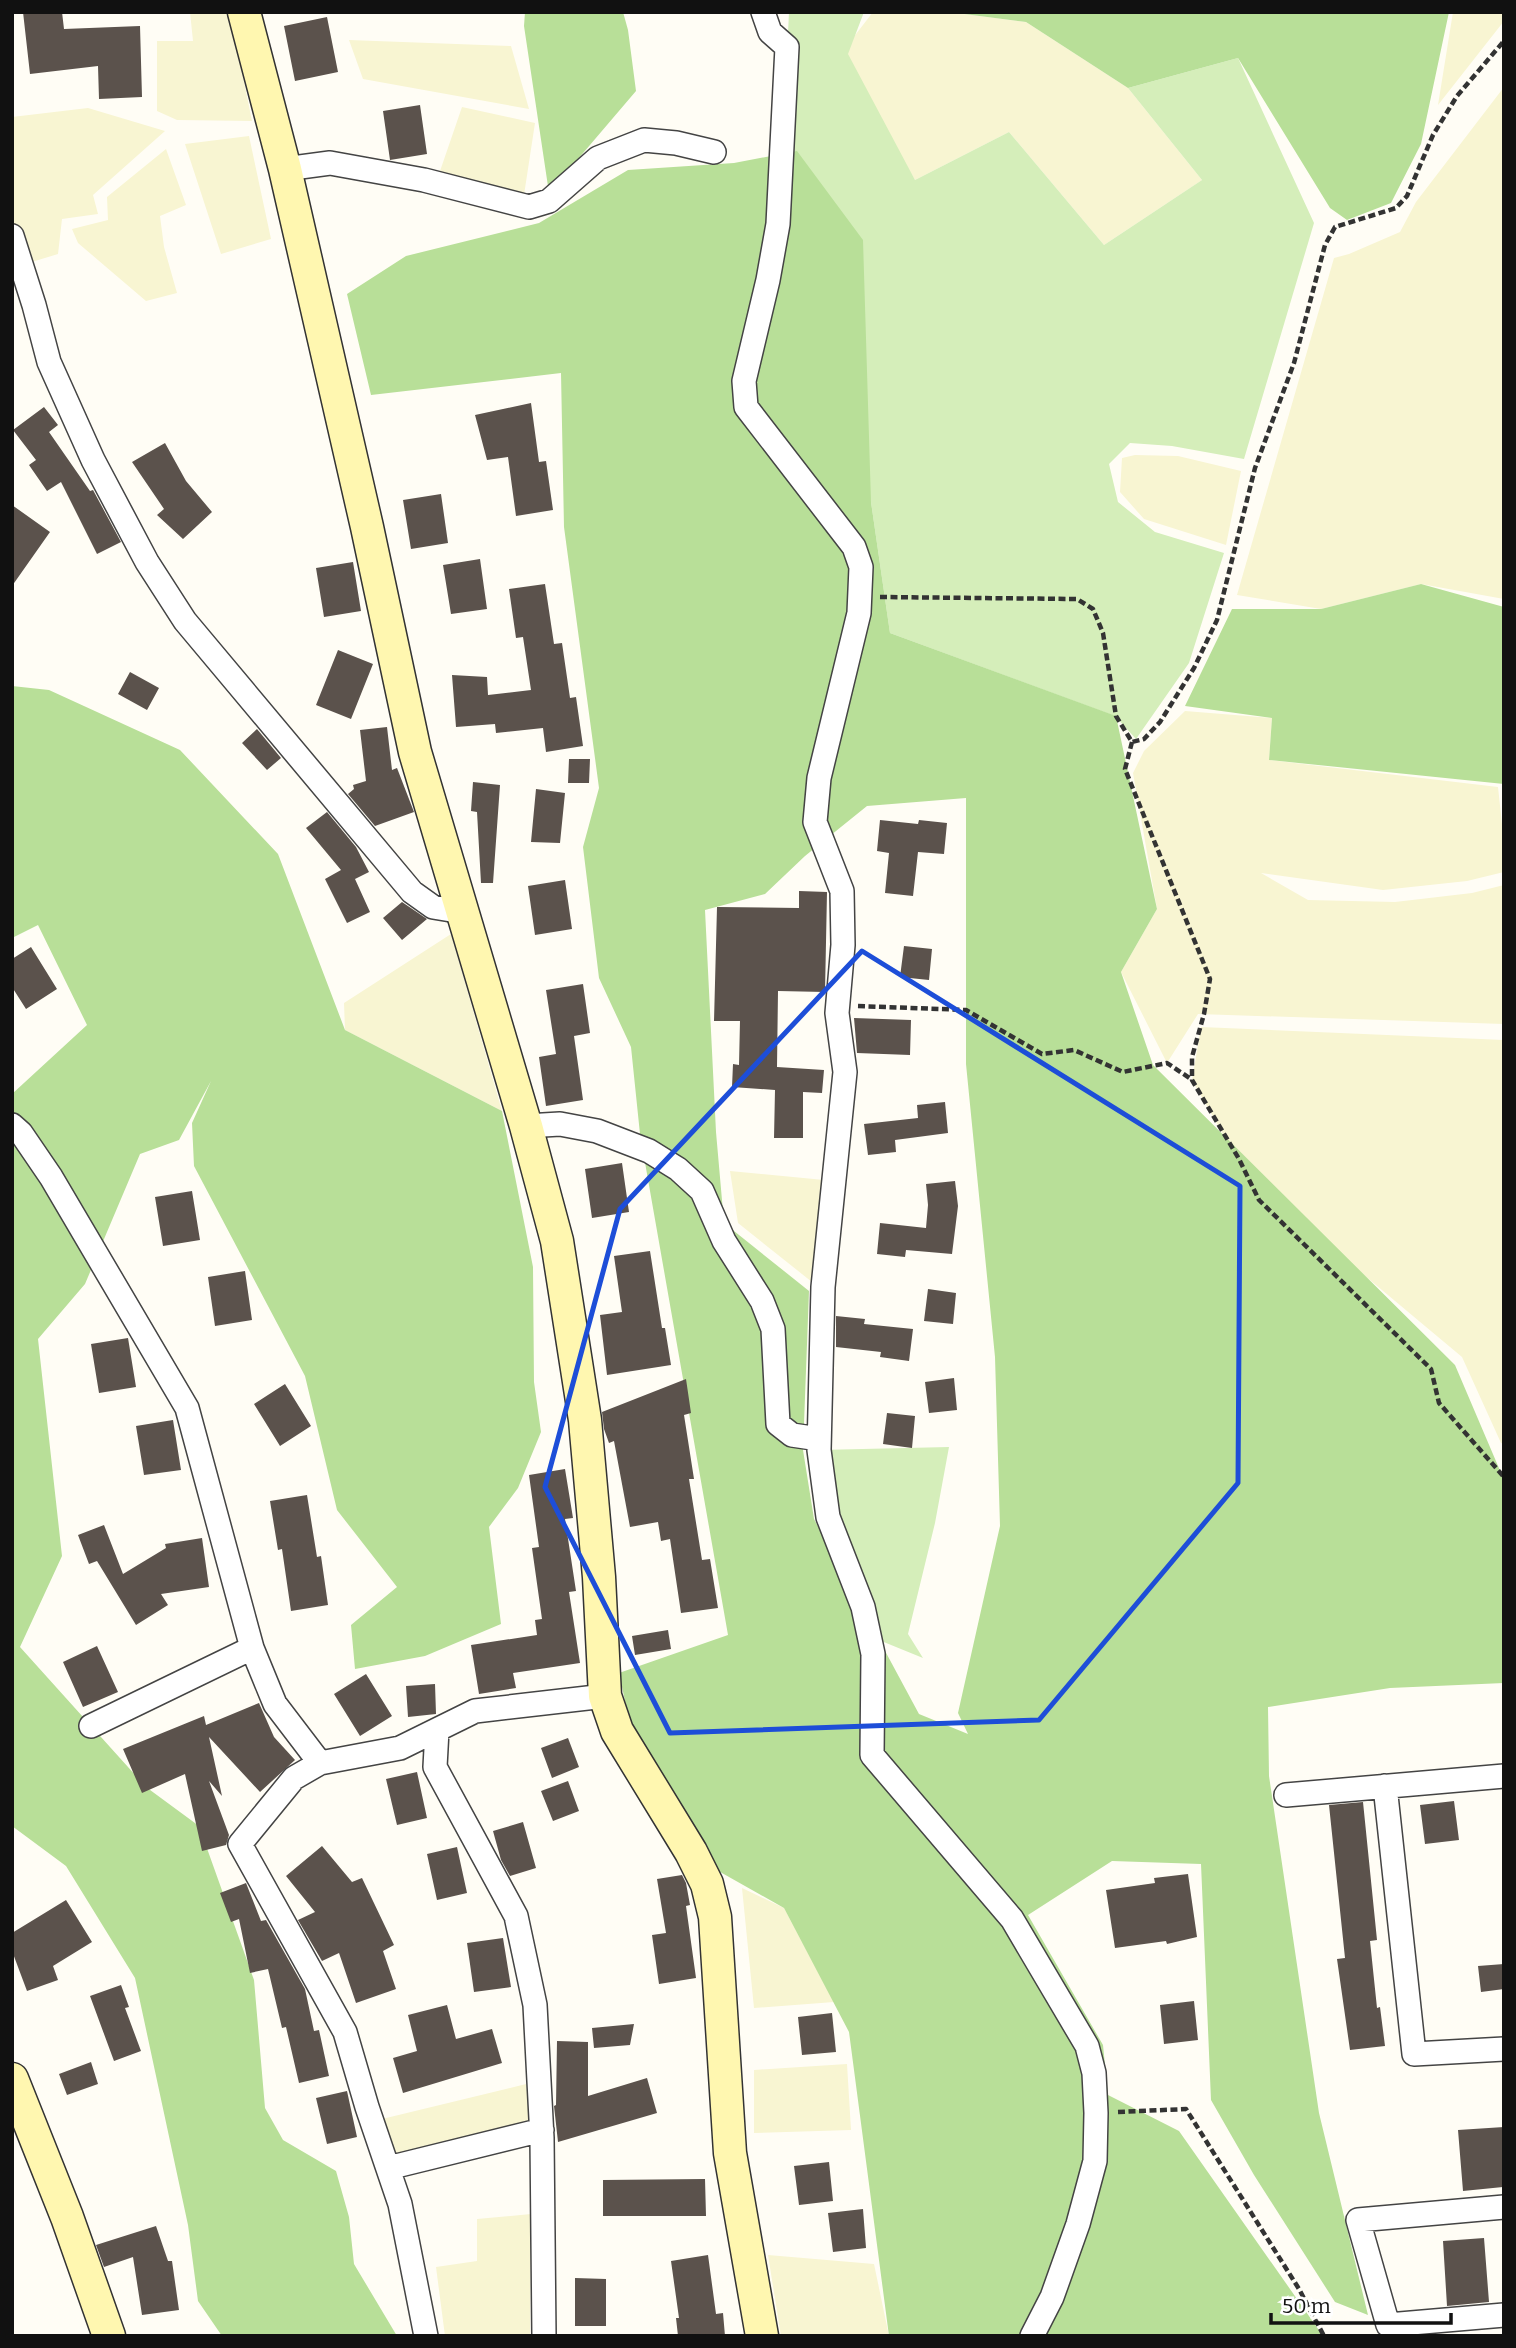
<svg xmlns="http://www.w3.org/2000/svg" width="1516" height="2348" font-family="Bitter,serif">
	<rect width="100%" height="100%" fill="#fffdf5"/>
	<path fill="#f8f5d2" d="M190 12H230L252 121 177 120 157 111V41H193Z
		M873 12H949L1026 22 1128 88 1202 180 1104 245 1009 132 915 180 839 56Z
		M1453 12H1504V21L1438 105Z
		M349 40 511 46 529 109 363 79Z
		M1504 87V599L1421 584 1321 609 1237 595 1334 258 1349 254 1400 232 1416 202Z
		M462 107 535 123 524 195 439 174Z
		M88 108 165 131 93 195 98 214 62 219 58 254 22 265 12 236V117Z
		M249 136 271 239 221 254 185 144Z
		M166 149 186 205 160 216 164 247 177 293 146 301 78 243 72 229 108 220 107 197Z
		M1135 455 1178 456 1241 471 1226 545 1144 519 1120 492 1122 458Z
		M1185 711 1272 718 1269 760 1498 787 1504 843V872L1467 881 1383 890 1261 873 1308 900 1395 902 1472 893 1504 885V1024L1198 1014 1167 1063 1121 972 1157 909 1133 773 1144 751Z
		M451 934 502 1111 345 1030 344 1003Z
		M1201 1027 1504 1040V1444L1501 1443 1462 1357 1248 1178 1192 1080Z
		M730 1171 824 1180 812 1282 738 1223Z
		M742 1888 784 1908 834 2002 754 2008Z
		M847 2064 851 2130 754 2133V2070Z
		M526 2084 531 2127 395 2161 382 2119Z
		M531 2214 530 2336H445L436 2267 477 2261V2219Z
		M768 2255 874 2264 889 2336H781Z"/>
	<path fill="#d5eeba" d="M789 12H864L848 54 915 180 1009 132 1104 245 1202 180 1128 88 1238 58 1314 223 1244 459 1172 446 1130 443 1109 464 1118 502 1155 532 1224 553 1189 663 1136 739 1115 716 890 633 871 502 782 156Z
		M949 1447 935 1523 908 1634 923 1658 869 1636 819 1450Z"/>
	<path fill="#b8df98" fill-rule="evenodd" d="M525 12H623L628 30 636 91 549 193 524 26Z
		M949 12H1449L1421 144 1391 203 1347 220 1330 208 1238 58 1128 88 1026 22Z
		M797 151 863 240 871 502 890 633 1116 716 1157 909 1121 972 1153 1065 1455 1365 1504 1480V1683L1390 1688 1268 1707 1269 1776 1319 2113 1368 2315 1335 2302 1254 2175 1211 2100 1201 1864 1112 1861 1028 1915 1103 2045 1108 2095 1179 2131 1323 2336H889L849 2032 784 1908 706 1864 633 1738 619 1673 728 1635 640 1134 631 1047 599 978 583 847 599 788 564 527 561 373 371 395 347 294 406 256 539 223 628 170 734 163ZM966 798V1064L995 1357 1000 1526 958 1713 968 1734 919 1714 814 1519 803 1450 809 1291 724 1223 716 1132 705 910 765 894 805 856 867 806Z
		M1421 584 1504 607V784L1269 760 1272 718 1185 706 1232 609H1321Z
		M12 686 49 690 180 750 278 854 345 1030 502 1111 533 1267 534 1382 541 1432 518 1488 489 1527 501 1624 425 1656 355 1669 351 1625 397 1587 337 1510 305 1376 194 1166 192 1123 211 1081 179 1140 140 1154 85 1284 38 1339 62 1556 20 1647 146 1787 199 1826 254 1980 265 2108 283 2140 336 2171 349 2217 354 2264 397 2336H222L198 2301 188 2225 135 1978 66 1866 12 1826V1094L87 1025 38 925 12 938Z"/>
	<path fill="#5b524c" d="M23 12H62L64 29 140 26 142 97 99 99 98 66 30 74Z
		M327 17 338 72 295 81 284 26Z
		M420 105 427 154 390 160 383 111Z
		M531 403 539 462 546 461 553 510 516 516 508 457 487 460 475 415Z
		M44 407 58 425 49 432 90 491 93 490 121 542 97 554 61 482 47 491 29 465 36 460 13 430Z
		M165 443 186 481 212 512 183 539 157 515 164 509 132 462Z
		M441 494 448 543 411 549 403 500Z
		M12 505 50 532 12 586Z
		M480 559 487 609 451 614 443 565Z
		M353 562 361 611 324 617 316 568Z
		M545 584 554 644 562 643 570 698 576 697 583 746 546 752 543 728 496 733 495 724 456 727 452 675 487 677 488 695 531 690 523 637 516 638 509 589Z
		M338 650 373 664 351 719 316 705Z
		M130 672 159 688 147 710 118 694Z
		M387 727 392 770 397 768 414 812 375 826 348 794 354 789 353 785 366 781 360 730Z
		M257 729 281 758 267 770 242 743Z
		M569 759H590L589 783H568Z
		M473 782 500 785 493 883H481L477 812 471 811Z
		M536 789 565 793 560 843 531 842Z
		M327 812 356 847 369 872 355 879 370 912 347 923 325 879 341 870 306 828Z
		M880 820 918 824 919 820 947 823 944 854 918 852 913 896 885 893 889 853 877 851Z
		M565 880 572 929 535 935 528 886Z
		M799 891 827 892 825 992 778 991 777 1067 824 1070 822 1093 803 1092V1138H774L775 1090 732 1087 733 1064 739 1065 740 1021H714L717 907 799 908Z
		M402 902 427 919 402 940 383 918Z
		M904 946 932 949 929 980 900 977Z
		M31 947 57 989 26 1009 12 987V959Z
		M583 984 590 1033 574 1036 583 1100 546 1106 539 1057 556 1054 546 990Z
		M854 1018 911 1020 910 1055 857 1053Z
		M945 1102 948 1133 895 1140 896 1152 868 1155 864 1124 918 1118 917 1105Z
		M622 1163 629 1212 592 1218 585 1169Z
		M955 1181 958 1206 952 1254 906 1250 905 1257 877 1254 880 1223 926 1228 928 1205 926 1184Z
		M192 1191 200 1240 163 1246 155 1197Z
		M650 1251 662 1328H665L671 1365 607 1375 600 1315 622 1312 614 1256Z
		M245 1271 252 1320 215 1326 208 1277Z
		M928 1289 956 1293 953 1324 924 1321Z
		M836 1316 865 1319 864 1324 913 1329 909 1361 880 1357 881 1352 836 1347Z
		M128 1338 136 1387 99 1393 91 1344Z
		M954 1378 957 1410 929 1413 925 1382Z
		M686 1379 691 1413 684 1415 694 1479H689L702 1560 710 1559 718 1608 681 1613 670 1539 661 1541 658 1522 630 1527 614 1441 609 1443 604 1429 602 1412Z
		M285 1384 311 1426 280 1446 254 1404Z
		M887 1413 915 1416 912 1448 883 1444Z
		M173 1420 181 1470 144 1475 136 1426Z
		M565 1469 573 1518 565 1519 576 1591 569 1592 580 1663 513 1673 516 1688 479 1694 471 1645 537 1635 535 1620 542 1619 532 1548 539 1547 529 1475Z
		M307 1495 317 1557 321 1556 328 1605 291 1611 282 1549 278 1550 270 1501Z
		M104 1525 123 1574 166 1548 165 1544 202 1538 209 1587 161 1594 168 1605 136 1625 97 1561 89 1564 78 1535Z
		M668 1630 671 1649 635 1655 632 1636Z
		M97 1646 118 1692 83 1707 63 1662Z
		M366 1674 392 1716 360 1736 334 1694Z
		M435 1684 436 1714 408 1717 406 1686Z
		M259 1703 274 1737 295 1760 260 1792 209 1737 222 1796 209 1781 229 1835 226 1845 202 1851 185 1774 142 1793 123 1749 204 1716 206 1725Z
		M568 1738 579 1767 552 1778 541 1748Z
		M417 1772 427 1818 397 1825 386 1779Z
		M568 1781 579 1811 553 1821 541 1791Z
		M1454 1801 1459 1840 1425 1844 1420 1805Z
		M1363 1802 1377 1940 1370 1941 1377 2008 1380 2007 1385 2046 1350 2050 1337 1959 1345 1958 1329 1805Z
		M523 1822 536 1868 510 1876 501 1860 493 1831Z
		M322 1846 352 1882 362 1878 394 1945 383 1951 396 1989 356 2003 339 1953 322 1961 298 1920 315 1912 286 1876Z
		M457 1847 467 1893 437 1900 427 1854Z
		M1188 1874 1197 1937 1167 1944 1166 1941 1115 1948 1106 1890 1155 1883 1154 1878Z
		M682 1875 686 1883 690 1905 686 1906 696 1978 659 1984 652 1935 666 1933 657 1879Z
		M246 1883 261 1921 266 1920 305 1989 314 2031 319 2030 329 2076 299 2083 286 2027 282 2028 268 1969 250 1973 239 1919 231 1922 220 1893Z
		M66 1900 92 1942 53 1966 58 1980 27 1991 12 1951V1933Z
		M503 1938 511 1987 474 1992 467 1943Z
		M1504 1964V1989L1481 1992 1478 1966Z
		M121 1985 129 2007 125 2008 141 2051 114 2061 90 1996Z
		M1194 2001 1198 2040 1164 2044 1160 2005Z
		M447 2005 456 2039 492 2029 502 2063 403 2093 393 2058 417 2051 408 2015Z
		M832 2013 836 2052 802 2055 798 2017Z
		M634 2024 630 2045 594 2048 592 2028Z
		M557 2041 588 2042V2096L647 2078 657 2113 558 2142 554 2106 556 2105Z
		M91 2062 98 2084 67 2095 59 2074Z
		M347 2091 357 2137 327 2144 316 2098Z
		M1504 2127 1503 2187 1463 2191 1458 2130Z
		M829 2162 833 2201 799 2205 794 2166Z
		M705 2179 706 2216H603V2180Z
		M863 2209 866 2248 833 2252 828 2213Z
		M156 2226 168 2261H172L179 2310 142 2315 133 2257 104 2267 96 2245Z
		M1484 2238 1489 2302 1447 2306 1443 2241Z
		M708 2255 716 2314 723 2313 725 2336H678L676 2318H679L671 2261Z
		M575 2278 606 2279V2326H575Z"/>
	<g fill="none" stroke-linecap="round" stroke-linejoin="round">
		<g stroke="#444" stroke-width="26">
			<path id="street" d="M763 12 770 32 787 47 778 224 768 280 744 381 746 407 854 547 861 567 859 613 819 778 815 822 842 891 843 945 837 1013 845 1072 823 1287 819 1450 828 1517 863 1607 873 1654 872 1755 1012 1919 1087 2046 1094 2073 1096 2113 1095 2161 1078 2224 1052 2297 1032 2336
				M285 169 330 163 424 180 529 207 549 201 598 158 644 140 676 143 714 152
				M12 236 34 305 49 362 93 460 147 562 185 621 412 892 433 907 463 912
				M12 1125 21 1133 51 1177 187 1408 252 1648 275 1704 320 1763
				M526 1126 560 1124 597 1131 649 1151 678 1169 702 1191 724 1241 762 1301 773 1329 778 1424 792 1435 819 1439
				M91 1726 252 1648
				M437 1730 435 1767 516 1916 535 2005 542 2138 544 2336
				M1385 1786 1414 2054 1504 2049
				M1286 1795 1504 1776
				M388 2168 542 2130
				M1504 2207 1358 2220 1388 2325 1504 2315
				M426 2336 400 2204 367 2107 345 2032 240 1844 294 1778 320 1763 400 1748 475 1711 605 1696"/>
		</g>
		<g stroke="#333" stroke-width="35">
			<path id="secondary" d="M244 12 285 169 367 527 415 752 526 1126 557 1241 585 1420 599 1577 605 1696 617 1731 691 1852 707 1884 715 1917 730 2153 762 2336
				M12 2079 67 2217 109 2336"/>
		</g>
		<path stroke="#333" stroke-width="4.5" stroke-dasharray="7 3.5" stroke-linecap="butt" d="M880 597 1077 599 1093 609 1103 633 1116 716 1132 742 1144 739 1160 722 1194 668 1217 620 1255 468 1294 363 1325 245 1335 227 1396 208 1407 196 1433 135 1457 96 1504 41
			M1132 742 1125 769 1210 979 1204 1014 1192 1057V1080L1239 1159 1259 1200 1431 1369 1439 1403 1504 1477
			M858 1006 966 1010 1042 1054 1074 1050 1123 1072 1167 1063 1191 1079
			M1118 2112 1186 2109 1299 2289 1324 2336"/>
		<use href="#street" stroke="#fff" stroke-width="23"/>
		<use href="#secondary" stroke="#fff7b0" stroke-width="32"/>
	</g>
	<path fill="none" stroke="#1d4ed8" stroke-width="5" stroke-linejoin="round" d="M862 951 1240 1186 1238 1483 1039 1720 670 1733 545 1487 620 1209Z"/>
	<rect width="1516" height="2348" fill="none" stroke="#111111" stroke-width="28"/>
	<path d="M1271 2313v10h180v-10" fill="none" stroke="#111111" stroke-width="3.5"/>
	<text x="1282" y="2313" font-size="21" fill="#111111" stroke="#ffffff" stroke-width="5" paint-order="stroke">50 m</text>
</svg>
